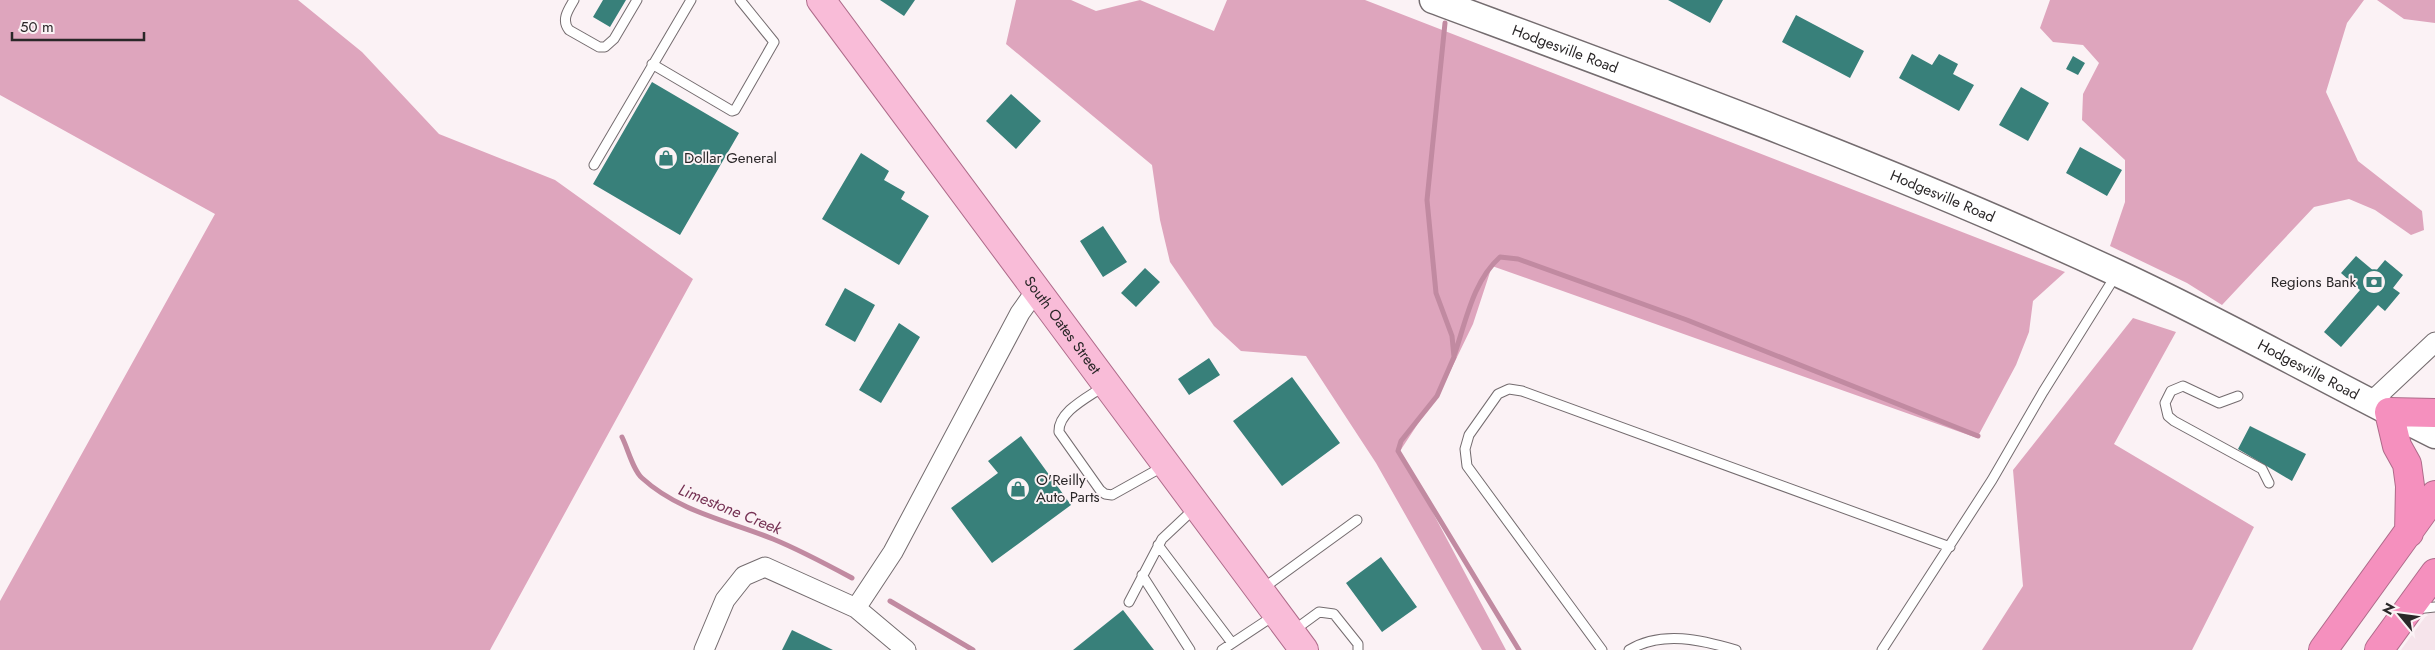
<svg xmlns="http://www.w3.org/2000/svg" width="2435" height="650" font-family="Jost,sans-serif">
	<rect width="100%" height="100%" fill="#fbf2f5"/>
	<path fill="#f6e4eb" d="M2435 604V650H2401L2417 628Z"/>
	<path fill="#dea5bd" d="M0 0H298L362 52 439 134 555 180 693 279 490 650H0V601L215 214 0 95Z
		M1016 0H1071L1096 11 1140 0 1214 31 1227 0H1365L2065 272 2033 301 2029 332 2016 365 1977 438 1492 266 1473 324 1444 384 1400 451 1506 650H1482L1376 463 1306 356 1241 351 1214 326 1170 262 1160 220 1152 165 1006 44Z
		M2050 0H2364L2347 23 2326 92 2358 161 2422 211 2424 230 2411 235 2375 210 2349 199 2314 207 2222 305 2187 283 2110 246 2125 202V160L2082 120 2083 94 2099 63 2083 45 2053 42 2040 28Z
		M2377 0H2435V23L2404 19Z
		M2133 318 2176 332 2114 444 2254 527 2192 650H1982L2023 586 2013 470Z"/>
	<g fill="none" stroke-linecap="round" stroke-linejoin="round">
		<path stroke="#c18aa1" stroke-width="5" d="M1445 23 1427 200 1436 293 1452 336 1454 357 1437 396 1401 441 1398 451 1519 650
			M1454 356C1466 321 1473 281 1500 257L1518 259 1687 320 1978 436
			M622 437C628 449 633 470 642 478 679 512 729 521 773 539 800 550 826 564 852 578
			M890 601 973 650"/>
	</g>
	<path fill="#38807a" d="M603 0H626L610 27 593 17Z
		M880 0H915L904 16Z
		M1668 0H1723L1710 23Z
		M1796 15 1864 51 1850 78 1782 42Z
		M1912 54 1932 65 1939 54 1958 64 1953 74 1974 85 1959 111 1899 78Z
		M2073 56 2085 63 2078 75 2066 69Z
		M652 82 739 133 680 235 593 184Z
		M2021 87 2049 103 2028 141 1999 125Z
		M1011 94 1041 121 1016 149 986 121Z
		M2080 147 2122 170 2107 196 2066 173Z
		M861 153 889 171 884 180 905 192 901 199 929 216 899 265 822 219Z
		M1103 226 1127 262 1103 277 1080 241Z
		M2356 256 2375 272 2385 260 2403 275 2393 288 2400 293 2385 311 2378 305 2341 347 2324 332 2360 290 2341 273Z
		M1145 268 1160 282 1136 307 1121 293Z
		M845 288 875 305 855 342 825 325Z
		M899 323 920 337 881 403 859 390Z
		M1209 358 1220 375 1189 395 1178 379Z
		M1292 377 1340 443 1282 486 1233 421Z
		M2250 426 2306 454 2292 481 2238 449Z
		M1021 436 1071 505 992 563 951 508 998 473 988 461Z
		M1381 557 1417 607 1382 632 1346 583Z
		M1123 610 1154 650H1073Z
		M792 630 833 650H782Z"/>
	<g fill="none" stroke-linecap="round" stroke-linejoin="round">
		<g stroke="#746c6f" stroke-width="11">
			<path id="lane" d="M574 0C568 10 561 20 569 30L599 47H605L614 39 637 0
				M652 64 732 111 735 110 774 42 740 0
				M594 165 691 0
				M1104 386C1089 397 1058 411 1059 432L1100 490 1105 494 1112 495 1164 466
				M2238 396 2219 403 2183 386 2171 391 2165 403 2168 416 2174 421 2262 469 2269 483
				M1158 545 1232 643
				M1142 575 1190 650
				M1262 589 1357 520
				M1129 602 1162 539 1195 508
				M2416 609 2435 607
				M1293 631 1319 612 1334 614 1358 644V650
				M1222 650 1275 615
				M1602 650 1467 466 1465 449 1469 435 1498 394 1509 389 1522 391 1950 547
				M1629 650C1662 630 1702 640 1736 650
				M1882 650 1992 480 2043 392 2116 275"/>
		</g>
		<g stroke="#746c6f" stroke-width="21">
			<path id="street" d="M2371 402 2435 342
				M856 608 893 552 1020 313 1037 289
				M704 650 725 600 744 576 765 567 856 608 906 650"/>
		</g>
		<g stroke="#746c6f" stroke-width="29">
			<g id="secondary">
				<path id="s1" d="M1433 0C1662 85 1894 169 2117 273 2225 323 2328 382 2435 435"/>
			</g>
		</g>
		<g stroke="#ae6b8a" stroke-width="30">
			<g id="primary">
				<path id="s2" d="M821 0 1304 650"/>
			</g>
		</g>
		<g stroke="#ae6b8a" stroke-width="30">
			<path id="highway" d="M2409 533 2410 486 2407 464 2397 446 2389 412 2435 413
				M2323 650 2435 495
				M2379 650 2435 573"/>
		</g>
		<use href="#lane" stroke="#fff" stroke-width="9"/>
		<use href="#street" stroke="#fff" stroke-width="19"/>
		<use href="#secondary" stroke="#fff" stroke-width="26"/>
		<use href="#primary" stroke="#f9bcd8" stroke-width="28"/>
		<use href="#highway" stroke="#f590be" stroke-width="28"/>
	</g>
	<defs>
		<g id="shop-ring" transform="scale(1.25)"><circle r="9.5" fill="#fbf2f5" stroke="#377e78" stroke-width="1.5"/><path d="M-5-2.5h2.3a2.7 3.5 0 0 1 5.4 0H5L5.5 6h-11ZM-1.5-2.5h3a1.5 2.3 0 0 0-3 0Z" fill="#377e78"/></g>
		<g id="bank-ring" transform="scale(1.25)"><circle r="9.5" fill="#fbf2f5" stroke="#377e78" stroke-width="1.5"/><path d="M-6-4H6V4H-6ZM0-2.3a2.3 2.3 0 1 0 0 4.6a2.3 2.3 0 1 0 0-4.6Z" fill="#377e78"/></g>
	</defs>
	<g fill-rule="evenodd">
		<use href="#shop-ring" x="666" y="158"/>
		<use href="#bank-ring" x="2374" y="282"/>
		<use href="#shop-ring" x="1018" y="489"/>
	</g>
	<g text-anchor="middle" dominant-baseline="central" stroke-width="4" stroke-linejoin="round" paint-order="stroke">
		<g font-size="15" fill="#2a2728" stroke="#fbf2f5">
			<text stroke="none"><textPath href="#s1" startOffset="141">Hodgesville Road</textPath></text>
			<text stroke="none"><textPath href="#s1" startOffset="546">Hodgesville Road</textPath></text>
			<text stroke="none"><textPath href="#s2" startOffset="405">South Oates Street</textPath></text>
			<text stroke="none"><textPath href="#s1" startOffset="951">Hodgesville Road</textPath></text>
		</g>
		<g font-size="15" fill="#2a2728" stroke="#fbf2f5" text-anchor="start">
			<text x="684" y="158">Dollar General</text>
			<text x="2356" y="282" text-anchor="end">Regions Bank</text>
			<text x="1036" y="480">O'Reilly<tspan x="1036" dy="17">Auto Parts</tspan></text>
		</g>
		<g font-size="16" font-style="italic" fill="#753153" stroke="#fbf2f5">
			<text transform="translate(730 509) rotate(22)">Limestone Creek</text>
		</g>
	</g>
	<g transform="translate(2400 615) rotate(299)" stroke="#fbf2f5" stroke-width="4" paint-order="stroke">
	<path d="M0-4L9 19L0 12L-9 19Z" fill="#2a2728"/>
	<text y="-8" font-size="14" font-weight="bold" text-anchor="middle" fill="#2a2728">N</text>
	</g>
	<path d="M12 32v8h132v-8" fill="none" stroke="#2a2728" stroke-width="2.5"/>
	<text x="20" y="32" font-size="15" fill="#2a2728" stroke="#fbf2f5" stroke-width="4" paint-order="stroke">50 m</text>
</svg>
